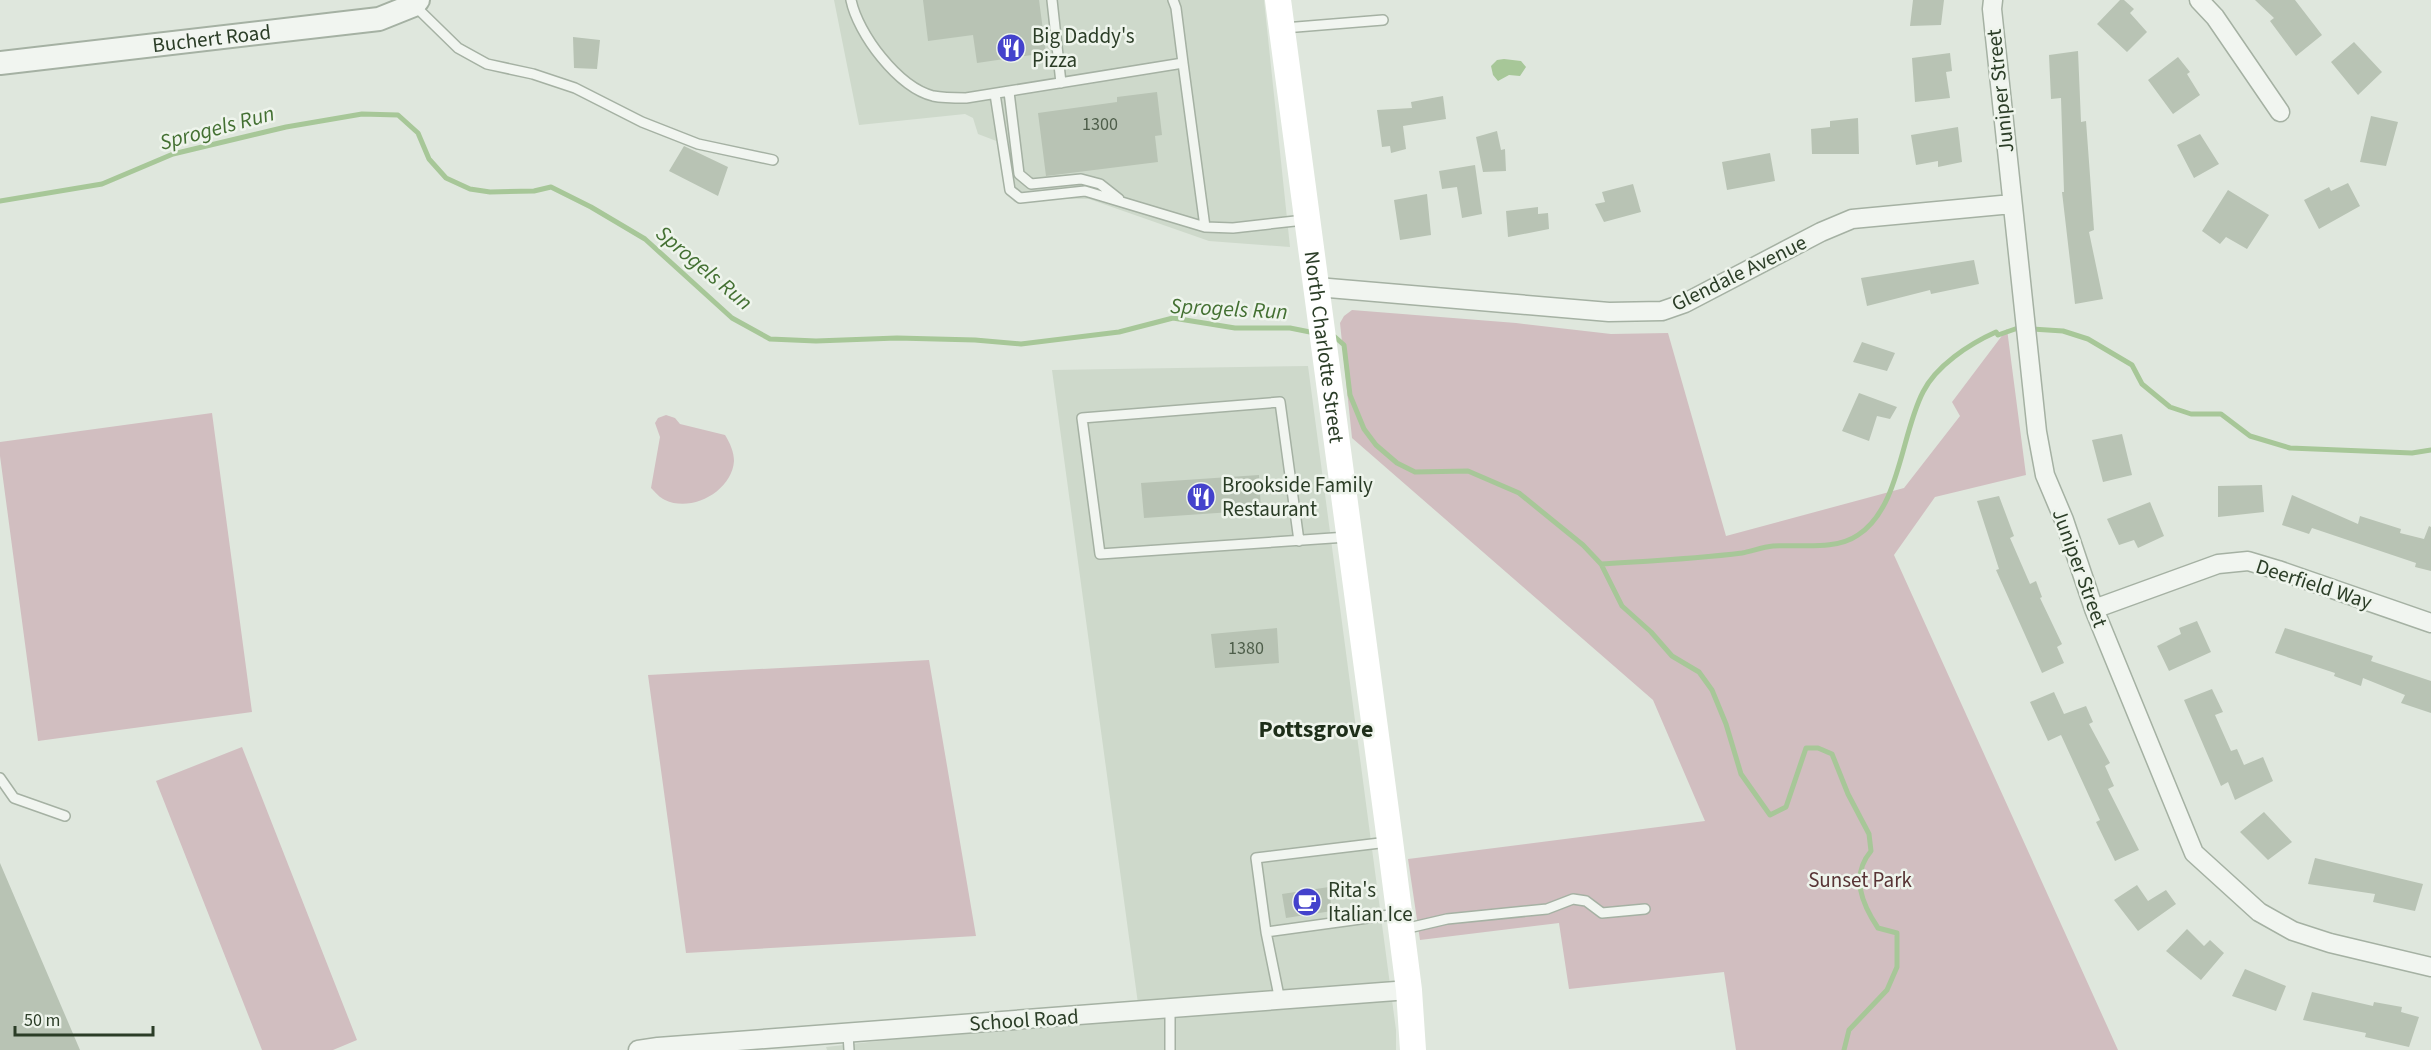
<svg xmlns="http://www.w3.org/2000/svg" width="2431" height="1050" font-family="'Source Sans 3',sans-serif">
	<rect width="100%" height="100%" fill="#dfe7dd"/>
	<path fill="#ced9cb" d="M834 0H1264L1290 247 1209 241 1089 199 1020 198 1014 202 999 142 978 134 973 118 965 114 859 125Z
		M1308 366 1396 1030V1050H827L826 1047 1139 1011 1052 370Z"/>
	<path fill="#d1bec0" d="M1352 310 1516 323 1611 334 1668 333 1726 536 1904 488 1960 416 1952 402 2007 329 2026 475 1935 497 1894 555 2118 1050H1736L1724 972 1569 989 1559 923 1420 940 1408 859 1705 821 1653 700 1352 438 1340 323 1344 316Z
		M212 413 252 712 38 741 0 456V442Z
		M666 415 675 418 680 424 725 435C730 443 734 452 734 461 732 491 692 513 665 500 660 498 655 492 651 488L660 437 655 423 658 418Z
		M929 660 976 936 686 953 648 675Z
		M242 747 357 1040 333 1050H262L156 781Z"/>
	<path fill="#a7c798" d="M1504 59 1521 61 1526 67 1520 76 1509 75 1498 81 1493 75 1491 66 1497 60Z"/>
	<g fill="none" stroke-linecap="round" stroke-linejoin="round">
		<path stroke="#a7c798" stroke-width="5" d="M0 201 102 184 173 154 286 127 362 114 398 115 418 133 429 159 446 178 470 189 490 192 534 191 551 187 591 207 645 239 732 318 770 339 816 341 897 338 975 340 1021 344 1119 332 1173 318 1235 328H1290L1315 333
			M1330 336 1335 337 1344 345 1350 395 1364 429 1376 445 1397 463 1415 472 1468 471 1519 493 1583 545 1601 564 1622 606 1651 632 1672 656 1699 672 1712 690 1726 724 1741 774 1770 815 1786 807 1806 748H1818L1832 754 1848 794 1869 834 1871 851C1850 876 1862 904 1878 928L1897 933V967L1887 990 1849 1030 1844 1050
			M1601 564C1648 561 1695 559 1742 553 1752 551 1763 547 1773 546 1800 544 1835 551 1858 535 1900 508 1901 434 1923 392 1936 366 1969 344 1996 332L1998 335 2018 328 2063 331 2088 339 2132 365 2142 384 2170 407 2191 414H2221L2250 436 2290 448 2412 453 2431 450"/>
	</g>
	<path fill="#b8c3b4" d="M923 0H1039L1046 53 977 63 973 35 928 41Z
		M1913 0H1944L1941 25 1910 26Z
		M2120 0H2124L2134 9 2130 13 2147 32 2127 52 2097 24Z
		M2255 0H2295L2322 35 2296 56 2270 21 2274 18Z
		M573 37 600 40 597 69 574 68Z
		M2354 42 2382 72 2358 95 2331 62Z
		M2078 51 2081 122 2086 121 2094 230 2089 232 2103 299 2075 304 2062 192H2064L2061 98 2051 99 2049 55Z
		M1950 53 1952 71 1946 72 1950 98 1915 102 1912 58Z
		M2178 57 2190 72 2187 74 2200 95 2173 114 2148 80Z
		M1157 92 1162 135 1155 136 1158 162 1046 176 1038 113 1117 102V97Z
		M1443 96 1446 119 1403 126 1406 149 1391 153 1390 146 1382 147 1377 110 1412 108 1411 102Z
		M2371 116 2398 122 2386 166 2360 162Z
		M1858 118 1859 154H1812L1811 129 1830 127V121Z
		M1958 127 1962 162 1938 167V161L1916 165 1911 135Z
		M1497 131 1501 150 1505 149 1506 171 1483 172 1476 137Z
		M2200 134 2219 164 2194 178 2177 145Z
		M684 146 728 167 718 196 669 171Z
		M1770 153 1775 181 1727 190 1722 162Z
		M1475 165 1482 214 1462 218 1457 187 1442 189 1439 171Z
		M2348 183 2360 206 2319 229 2304 200 2329 187 2331 191Z
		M1633 184 1641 212 1604 222 1595 204 1605 202 1602 192Z
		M2228 190 2269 215 2247 249 2226 237 2220 244 2202 231Z
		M1427 194 1431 235 1400 240 1394 200Z
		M1538 207V214L1548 213 1549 229 1508 237 1506 211Z
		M1974 260 1979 284 1931 294 1930 290 1867 306 1861 278Z
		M1862 342 1895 353 1887 371 1853 362Z
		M1859 393 1897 407 1890 419 1877 416 1869 441 1842 431Z
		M2122 434 2132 475 2103 482 2092 440Z
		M1259 475 1261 510 1144 518 1141 483Z
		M2262 485 2264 512 2218 517V486Z
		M2292 495 2358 524 2360 516 2401 529 2400 533 2424 539 2429 526 2431 527V571L2415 567 2416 563 2312 528 2309 534 2282 525Z
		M1999 496 2014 536 2010 538 2030 584 2036 581 2042 597 2040 598 2062 644 2057 647 2064 663 2042 673 1996 570 1999 569 1977 501Z
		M2150 502 2164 536 2138 548 2134 540 2119 545 2107 519Z
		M2197 621 2211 652 2169 671 2157 646 2181 634 2179 628Z
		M1277 628 1279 663 1215 668 1211 634Z
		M2285 628 2373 656 2371 661 2431 681V713L2401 703 2405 695 2363 678 2361 686 2334 676 2335 673 2275 653Z
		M2212 689 2223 712 2215 715 2231 751 2237 749 2244 765 2263 757 2273 781 2235 800 2228 782 2221 786 2184 700Z
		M2054 692 2064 714 2086 706 2093 722 2089 724 2110 763 2105 766 2114 786 2108 789 2139 850 2115 861 2096 822 2100 820 2061 735 2048 741 2030 702Z
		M2264 812 2292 842 2268 860 2240 832Z
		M2315 858 2423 884 2415 911 2373 902 2375 894 2308 884Z
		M0 863 80 1050H0Z
		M2137 885 2148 901 2166 890 2176 904 2138 931 2114 900Z
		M1329 887 1332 911 1286 918 1282 894Z
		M2187 929 2204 946 2210 940 2224 953 2201 980 2166 951Z
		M2245 969 2286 986 2276 1011 2232 996Z
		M2312 992 2373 1006 2374 1002 2402 1007 2401 1012 2419 1017 2409 1047 2365 1037 2366 1033 2303 1020Z"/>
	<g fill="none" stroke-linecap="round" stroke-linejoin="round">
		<g stroke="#a5b1a3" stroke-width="12">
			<path id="service" d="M851 0C858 34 898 87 933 96 943 98 955 98 966 98L1183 63 1205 227 1233 228 1304 220
				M1052 0 1061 83
				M1173 0 1176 8 1183 63
				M414 5 458 48 487 64 533 74 575 88 642 122 698 144 773 160
				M1284 28 1383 20
				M1009 92 1019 174 1031 184 1081 179 1100 184 1119 199
				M995 94 1010 190 1020 198 1085 191 1205 227
				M1299 541 1280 402 1082 418 1100 554 1347 537
				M0 778 14 798 65 816
				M1404 929 1447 919 1547 909 1573 899 1586 901 1602 913 1645 909
				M1266 932 1397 914
				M1280 1001 1266 932 1256 858 1388 842
				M1170 1010V1050
				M848 1034 849 1050"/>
		</g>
		<g stroke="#a5b1a3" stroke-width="21">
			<path id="minor" d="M1993 0 1992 9 2037 432 2045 475 2064 520 2094 609 2194 853 2259 912 2293 931 2330 943 2431 967
				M2199 0 2215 17 2280 112
				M1317 287 1609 312 1662 311 1685 303 1821 232 1852 219 2012 204
				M2094 609 2218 564 2248 561 2278 570 2431 623
				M638 1050 658 1047 1409 990"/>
		</g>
		<g stroke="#a5b1a3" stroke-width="26">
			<g id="tertiary">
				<path id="s1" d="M0 63 379 19 414 5 418 0"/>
			</g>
		</g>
		<use href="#service" stroke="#f1f5f0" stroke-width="9"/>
		<use href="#minor" stroke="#f1f5f0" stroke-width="18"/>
		<use href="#tertiary" stroke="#f1f5f0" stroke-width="22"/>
		<path stroke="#fff" stroke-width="26" id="s2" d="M1278 0 1390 841 1409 990 1413 1050"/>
	</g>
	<defs>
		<g id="restaurant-disc" transform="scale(1.5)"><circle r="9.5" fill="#4442cc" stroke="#eef4ec"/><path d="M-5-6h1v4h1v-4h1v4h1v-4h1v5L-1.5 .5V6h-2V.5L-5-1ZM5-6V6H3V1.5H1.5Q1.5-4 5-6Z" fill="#fff"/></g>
		<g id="cafe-disc" transform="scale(1.5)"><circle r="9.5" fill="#4442cc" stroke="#eef4ec"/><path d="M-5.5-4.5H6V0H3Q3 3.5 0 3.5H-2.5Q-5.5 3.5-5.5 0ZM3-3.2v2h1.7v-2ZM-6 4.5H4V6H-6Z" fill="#fff"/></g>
	</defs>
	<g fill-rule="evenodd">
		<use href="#restaurant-disc" x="1011" y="48"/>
		<use href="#restaurant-disc" x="1201" y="497"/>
		<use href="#cafe-disc" x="1307" y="902"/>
	</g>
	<g text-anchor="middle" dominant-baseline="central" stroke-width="5" stroke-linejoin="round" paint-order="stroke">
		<g font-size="18" fill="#4e5e4a">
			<text x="1100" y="124">1300</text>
			<text x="1246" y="648">1380</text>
		</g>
		<g font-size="21" fill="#2b3d27" stroke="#eef4ec" text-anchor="start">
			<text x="1032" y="36">Big Daddy's<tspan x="1032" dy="24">Pizza</tspan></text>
			<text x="1222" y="485">Brookside Family<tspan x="1222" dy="24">Restaurant</tspan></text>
			<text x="1328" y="890">Rita's<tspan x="1328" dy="24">Italian Ice</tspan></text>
		</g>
		<g font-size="21" fill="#2b3d27" stroke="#eef4ec">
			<text stroke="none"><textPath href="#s1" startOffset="213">Buchert Road</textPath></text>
			<text transform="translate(2000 91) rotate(-96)">Juniper Street</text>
			<text transform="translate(1739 273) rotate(-26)">Glendale Avenue</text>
			<text stroke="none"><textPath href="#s2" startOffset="350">North Charlotte Street</textPath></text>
			<text transform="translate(2080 568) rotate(70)">Juniper Street</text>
			<text transform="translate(2314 584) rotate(18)">Deerfield Way</text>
			<text transform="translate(1024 1020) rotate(-4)">School Road</text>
		</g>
		<g font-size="21" fill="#583435" stroke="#eef4ec">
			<text x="1860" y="880">Sunset Park</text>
		</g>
		<g font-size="22" font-style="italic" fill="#437032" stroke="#eef4ec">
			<text transform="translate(217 128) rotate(-15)">Sprogels Run</text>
			<text transform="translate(704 268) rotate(40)">Sprogels Run</text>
			<text transform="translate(1229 309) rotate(3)">Sprogels Run</text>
		</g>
		<g font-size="24" font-weight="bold" fill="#1d2e19" stroke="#eef4ec">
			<text x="1316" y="729">Pottsgrove</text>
		</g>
	</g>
	<path d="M15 1026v9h138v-9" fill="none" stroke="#2b3d27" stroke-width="3"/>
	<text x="24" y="1026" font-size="18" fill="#2b3d27" stroke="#eef4ec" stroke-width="4.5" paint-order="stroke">50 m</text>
</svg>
